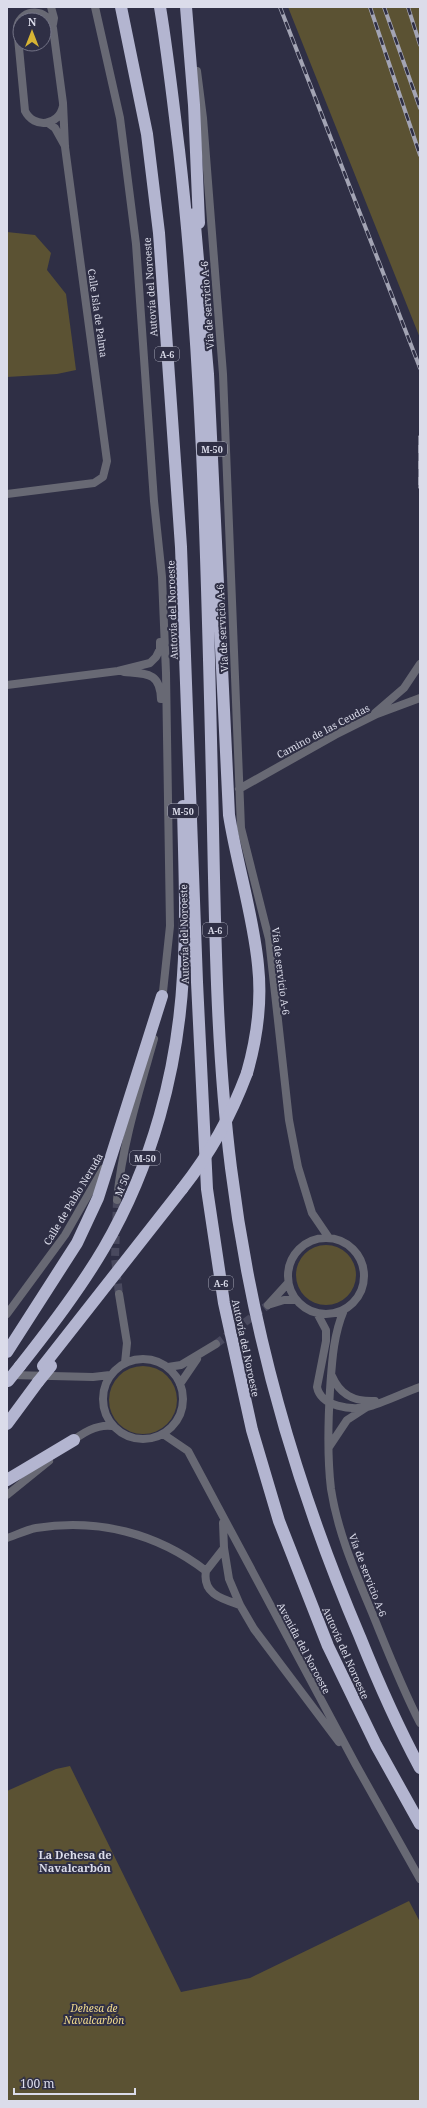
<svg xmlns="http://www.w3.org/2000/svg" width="427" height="2108" font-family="'Noto Serif',serif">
	<rect width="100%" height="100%" fill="#2f2f45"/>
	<path fill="#5b5233" d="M288 7H420V338Z
		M7 232 35 235 51 253 47 270 66 294 76 370 57 374 7 377Z
		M296 1275a30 30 0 1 1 60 0a30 30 0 1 1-60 0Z
		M109 1400a34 34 0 1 1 68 0a34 34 0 1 1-68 0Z
		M70 1766 181 1992 250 1978 409 1901 420 1922V2101H7V1791L56 1769Z"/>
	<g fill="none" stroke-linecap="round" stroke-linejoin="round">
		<path stroke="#49495e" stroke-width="8" stroke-dasharray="8 4" stroke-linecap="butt" d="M117 1200 115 1258 119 1294
			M216 1344 268 1305"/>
		<path stroke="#686974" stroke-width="8" d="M51 7 54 18 53 24
			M95 7 120 118 136 244 154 501 162 577 166 673 170 926 162 1001
			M197 71 203 118 223 374 241 828 269 939 289 1120 298 1167 312 1213 329 1238
			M48 123 55 128 65 146
			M7 494 94 483 103 477 107 461 65 147 63 103 53 28C49 8 21 7 17 27L25 111C34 129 59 126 63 106
			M124 672C147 674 160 672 161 699
			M7 685 118 671 150 663 156 657 160 649V642
			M375 713 404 688 420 664
			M239 789 335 735 377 714 420 698
			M117 1200C122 1145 139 1092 154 1039
			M288 1276a38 38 0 1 1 76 0a38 38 0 1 1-76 0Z
			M119 1294 127 1343 125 1363
			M271 1304 284 1300H296
			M268 1305 288 1283
			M344 1310C333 1336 332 1362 330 1390 328 1423 327 1456 331 1489 338 1534 356 1574 373 1615 388 1652 402 1688 420 1723
			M317 1313 326 1330V1341L317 1387C321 1407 351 1410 367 1407 381 1404 405 1392 420 1387
			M7 1314 65 1235 103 1169
			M103 1399a40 40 0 1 1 80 0a40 40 0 1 1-80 0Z
			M168 1367 181 1365 216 1344
			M11 1375 93 1377 110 1375
			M332 1376C340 1395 354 1402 375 1401
			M180 1384 197 1359
			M163 1434 188 1451 356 1765 420 1879
			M70 1443C82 1433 97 1424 112 1426
			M329 1447 347 1420 367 1407
			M7 1495 49 1461
			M7 1538C16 1535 26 1530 36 1528 97 1518 157 1533 206 1571 202 1594 222 1599 240 1605
			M224 1548 229 1579 240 1605 254 1629 339 1742
			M206 1571 224 1548 223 1523"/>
		<path stroke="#b3b5d0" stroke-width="12" d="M121 7 147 134 159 233 181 547 197 982 207 1189 224 1303 252 1430 279 1521 328 1646 376 1745 420 1824
			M160 7C168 55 173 102 179 150 203 360 207 570 212 781 215 910 215 1040 231 1168 251 1330 296 1487 360 1637 378 1682 397 1725 420 1768
			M186 7 194 105 199 223
			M194 214 208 374 229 815C237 865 253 914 258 965 262 1001 257 1038 247 1073
			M7 1352 77 1243 98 1198 162 996
			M20 1366C50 1328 80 1289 104 1248 152 1166 178 1069 183 975 187 918 184 862 183 806
			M43 1366 182 1189
			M7 1424 38 1382
			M7 1480 74 1440"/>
		<g stroke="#a3a4b4" stroke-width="4">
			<path id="rail" d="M280 7 420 368
				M370 7 420 155
				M384 7 420 108
				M408 7 420 45
				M420 437V487"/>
		</g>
		<use href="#rail" stroke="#2f2f45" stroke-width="2.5" stroke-dasharray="8" stroke-linecap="butt"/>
		<path stroke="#b3b5d0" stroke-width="12" d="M182 1189C211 1152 230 1118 247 1073
			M8 1381 20 1366
			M38 1382 51 1366"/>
	</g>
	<g text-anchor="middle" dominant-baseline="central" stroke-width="4" stroke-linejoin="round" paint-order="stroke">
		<g fill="#2f2f45" stroke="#a7a8b8" stroke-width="1">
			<rect x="155" y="347" width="24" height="14" rx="3"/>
			<rect x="197" y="442" width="30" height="14" rx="3"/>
			<rect x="168" y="804" width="30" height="14" rx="3"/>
			<rect x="203" y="923" width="24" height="14" rx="3"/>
			<rect x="130" y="1151" width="30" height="14" rx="3"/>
			<rect x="209" y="1276" width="24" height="14" rx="3"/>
		</g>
		<g font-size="9" font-weight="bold" fill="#dbdcea">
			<text x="167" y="354">A-6</text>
			<text x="212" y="449">M-50</text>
			<text x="183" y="811">M-50</text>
			<text x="215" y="930">A-6</text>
			<text x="145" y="1158">M-50</text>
			<text x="221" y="1283">A-6</text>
		</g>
		<g font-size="10" fill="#dbdcea" stroke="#2f2f45">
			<text transform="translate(150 287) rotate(-94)">Autovía del Noroeste</text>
			<text transform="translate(207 305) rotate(-94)">Vía de servicio A-6</text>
			<text transform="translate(98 313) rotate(82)">Calle Isla de Palma</text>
			<text transform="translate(172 610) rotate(-92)">Autovía del Noroeste</text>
			<text transform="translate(222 628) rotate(-93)">Vía de servicio A-6</text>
			<text transform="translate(323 731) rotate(-28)">Camino de las Ceudas</text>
			<text transform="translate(184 934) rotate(-91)">Autovía del Noroeste</text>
			<text transform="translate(281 971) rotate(83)">Vía de servicio A-6</text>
			<text transform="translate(122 1185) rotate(-67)">M 50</text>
			<text transform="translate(73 1199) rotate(-59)">Calle de Pablo Neruda</text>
			<text transform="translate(246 1348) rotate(78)">Autovía del Noroeste</text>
			<text transform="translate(368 1575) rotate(69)">Vía de servicio A-6</text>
			<text transform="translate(304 1648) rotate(62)">Avenida del Noroeste</text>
			<text transform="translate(346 1653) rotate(66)">Autovía del Noroeste</text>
		</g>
		<g font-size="10" font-style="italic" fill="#f3dc8e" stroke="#2f2f45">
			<text x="94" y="2008">Dehesa de<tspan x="94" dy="12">Navalcarbón</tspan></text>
		</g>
		<g font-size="11" font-weight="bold" fill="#dbdcea" stroke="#2f2f45">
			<text x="75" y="1854">La Dehesa de<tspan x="75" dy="13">Navalcarbón</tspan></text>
		</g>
	</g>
	<rect width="427" height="2108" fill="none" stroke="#dbdcea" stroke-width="16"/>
	<g transform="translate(32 32)"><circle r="19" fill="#2f2f45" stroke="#747487"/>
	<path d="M0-3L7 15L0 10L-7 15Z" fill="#d7b434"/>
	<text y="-6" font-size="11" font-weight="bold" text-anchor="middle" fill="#dbdcea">N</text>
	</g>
	<path d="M14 2088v6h121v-6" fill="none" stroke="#dbdcea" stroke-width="2"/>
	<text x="20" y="2088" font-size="12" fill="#dbdcea" stroke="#2f2f45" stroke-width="3" paint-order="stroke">100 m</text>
</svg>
